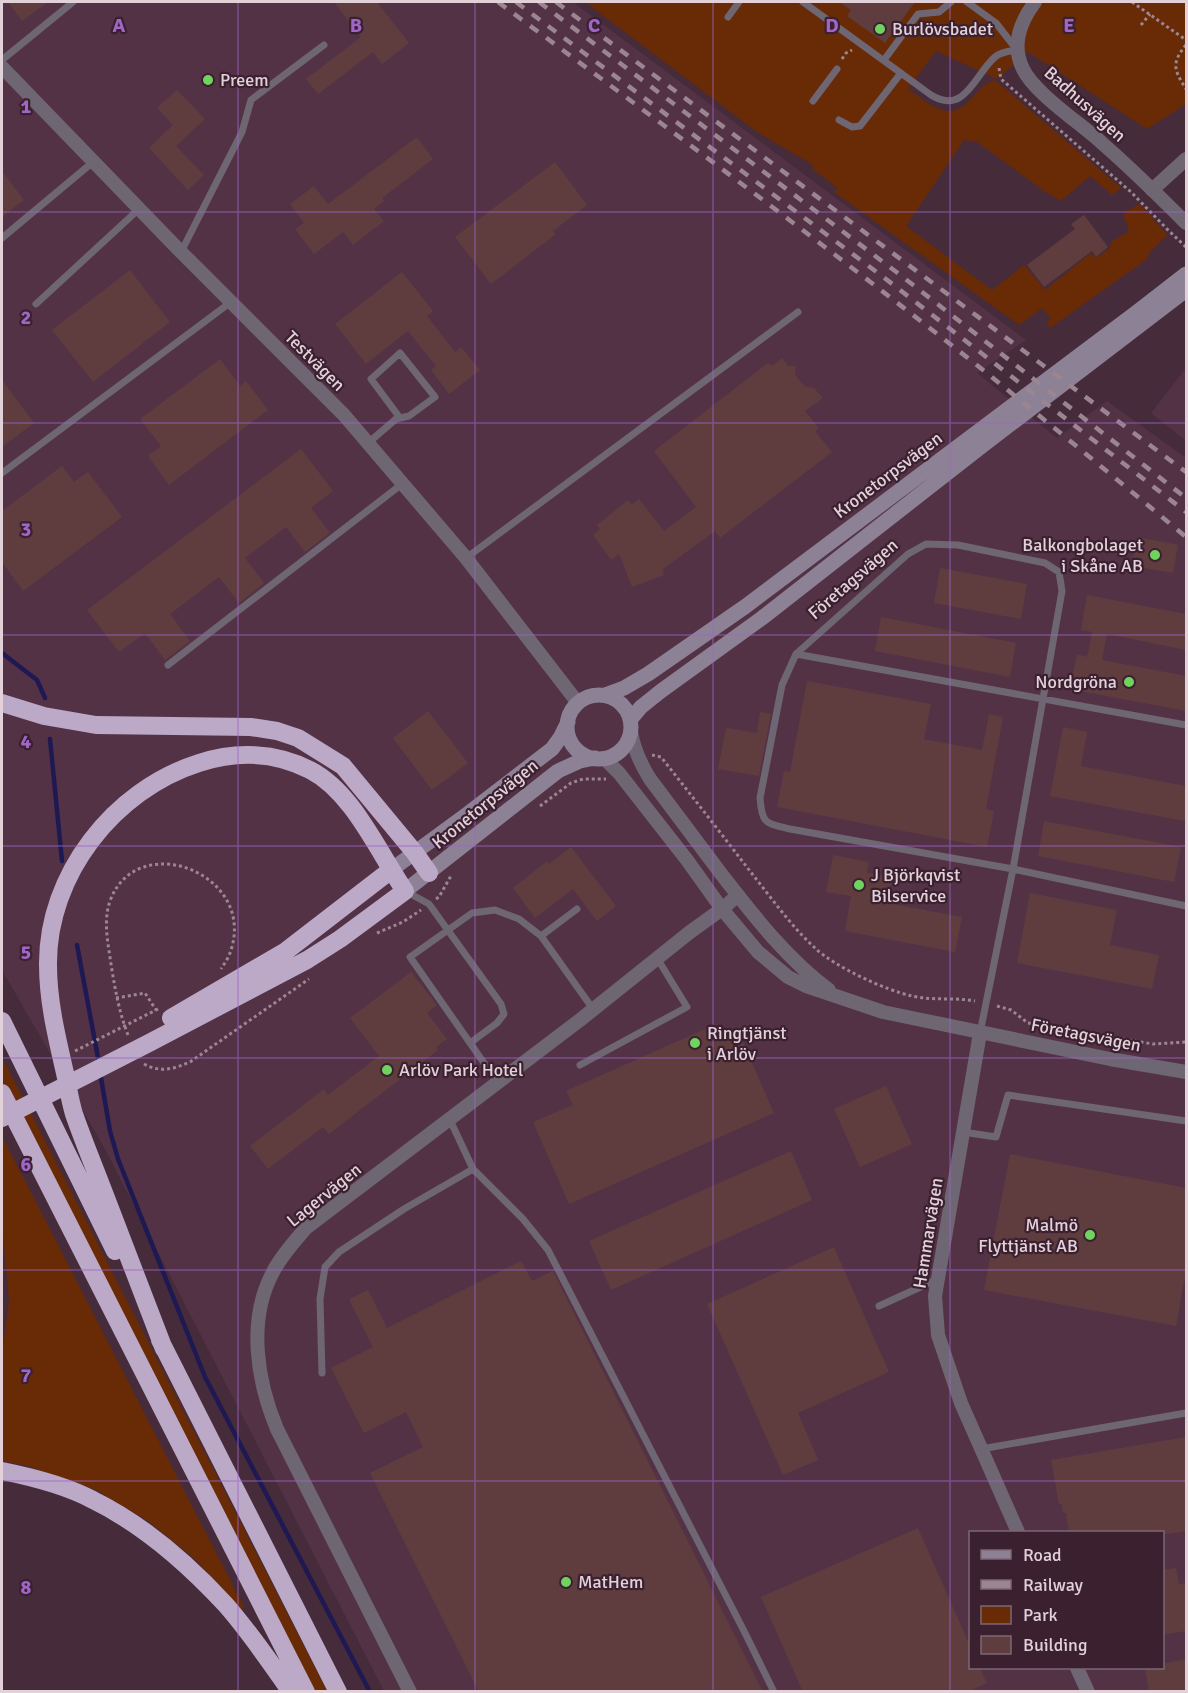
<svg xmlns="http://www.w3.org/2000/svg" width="1188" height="1693" font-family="Signika,sans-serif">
	<rect width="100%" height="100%" fill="#462b3b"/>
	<path fill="#533246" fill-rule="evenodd" d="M2 2H573L1026 340 977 373 1057 438 1107 401 1186 458V1691H384L105 1149 2 970ZM970 1532H1162V1668H970Z
		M1186 368V441L1151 413Z"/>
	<path fill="#682b05" d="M585 2H1186V104L1147 129 1028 52 997 79 936 51 908 89C931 105 950 125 973 97 980 89 984 83 995 80L1121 188 1112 195 1090 176 1061 201 1047 193 977 142 964 140 906 226 992 290 1024 265 1045 290 1091 253 1096 258 1110 248 1111 242 1129 231 1123 213 1139 204 1168 235 1149 253 1147 259 1050 328 1046 323 1051 319 1042 308 1019 325 834 192 837 188 812 168 813 165 757 132Z
		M2 1057 327 1691H315L2 1079Z
		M2 1136 244 1607 240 1611 197 1561 148 1521 96 1490 28 1466 2 1461V1346L4 1340 9 1300 2 1223Z"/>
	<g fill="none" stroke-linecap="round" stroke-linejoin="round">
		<path stroke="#1f1953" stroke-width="4.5" d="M2 653 37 680 45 698
			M50 739 62 861
			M77 945 99 1063
			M100 1072 110 1131 118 1159 205 1377 370 1692"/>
	</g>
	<path fill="#5f3d3f" d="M8 2H48L22 21Z
		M334 2H377L409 43 382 64 373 52 318 94 306 79 361 37Z
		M839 2H915L885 43 847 16 851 10Z
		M177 90 205 119 176 146 204 175 188 190 149 148 173 125 157 108Z
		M417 137 433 159 382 198 384 201 374 209 384 221 353 245 343 232 314 254 295 229 304 223 290 204 314 186 328 204Z
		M555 162 587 205 553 231 556 234 491 284 455 237Z
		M2 171 24 200 2 217Z
		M1084 215 1108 247 1096 257 1092 251 1044 287 1027 265 1075 229 1071 224Z
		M130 270 170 322 93 382 52 330Z
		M402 272 433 311 427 316 455 352 461 347 480 370 449 394 431 370 436 366 408 331 366 364 335 324Z
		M782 358 788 366H796L795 375 805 387 814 388 823 398 805 411 819 428 815 431 832 452 720 538 715 531 663 569 664 575 632 587 619 554 611 560 593 535 600 529 597 525 628 500 632 505 639 499 664 531 696 507 654 451 768 363 772 366Z
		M220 359 240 386 246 381 268 410 169 485 148 456 161 446 140 419Z
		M2 380 34 423 2 447Z
		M301 449 333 491 311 508 330 533 305 552 286 527 245 558 264 583 239 603 219 577 170 614 190 641 165 660 145 633 119 652 87 610Z
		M62 466 74 482 88 472 122 517 23 591 2 562V511Z
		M1137 537 1178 545 1173 573 1131 566Z
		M940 568 1027 584 1021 619 934 603Z
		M1087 595 1186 614V650L1107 634 1102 660 1186 676V711L1070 689 1077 654 1087 657 1090 644 1092 632 1081 630Z
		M881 617 1016 643 1010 677 875 651Z
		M807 681 931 704 924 739 982 750 989 714 1003 717 986 809 994 811 987 847 777 807 784 771 790 772Z
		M428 711 468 763 432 790 393 738Z
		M760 712 771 714 759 776 718 769 726 728 757 733Z
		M1063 727 1087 732 1081 766 1186 786V812L1185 821 1050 796Z
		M1044 821 1181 847 1174 882 1038 856Z
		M571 847 616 906 597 921 573 889 535 918 513 888 547 861 549 864Z
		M833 855 869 862 867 873 892 877 887 903 962 917 955 952 845 931 851 896 826 892Z
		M1030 893 1117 910 1110 945 1159 955 1152 989 1017 963Z
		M411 972 437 1005 427 1013 447 1039 436 1047 438 1050 329 1134 323 1127 268 1169 250 1146 324 1089 328 1095 379 1056 350 1018Z
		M705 1029 711 1043 738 1031 774 1113 569 1204 533 1122 573 1105 566 1091Z
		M886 1086 912 1144 860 1167 834 1109Z
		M791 1151 812 1200 611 1290 589 1241Z
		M1010 1154 1186 1188V1282L1184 1281 1176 1326 984 1290Z
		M834 1247 889 1372 798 1413 818 1460 783 1475 707 1304Z
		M521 1261 532 1281 553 1271 763 1692H479L370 1473 423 1447 406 1412 364 1433 331 1368 373 1347 349 1299 368 1290 387 1328Z
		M1186 1437V1531L1162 1535V1533H1069L1066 1513H1063L1062 1504H1059L1051 1460Z
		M918 1528 970 1646V1668H980L987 1683 968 1692H803L761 1597Z
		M1176 1568 1179 1584 1186 1583V1631L1162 1635V1570Z
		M1186 1659V1692H1149L1145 1668H1162V1664Z"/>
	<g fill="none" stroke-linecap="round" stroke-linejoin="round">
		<path stroke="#9c8692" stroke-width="3" stroke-dasharray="3 3" stroke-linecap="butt" d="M1132 2 1186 40
			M1141 25 1150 14
			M1186 45C1171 63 1174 70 1186 89
			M842 59 846 53 852 50
			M999 68 1001 79 1131 192 1169 231 1186 247
			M652 755 661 757C692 796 723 836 753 875 773 900 792 927 815 948 835 967 885 990 912 996 934 1001 954 997 975 1001
			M540 806 571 783 583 779H606
			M436 899 439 897 452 874
			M377 933 403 922 421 910
			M116 998 145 993 156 1010
			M997 1006 1011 1010 1028 1023 1153 1044 1186 1042
			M128 1035C119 1012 115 989 111 964 108 943 103 921 110 901 137 827 259 874 230 953 228 959 224 964 221 969
			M75 1051 158 1009
			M144 1064C160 1073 174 1069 190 1062L309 979"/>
		<path stroke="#6e6672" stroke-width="7" d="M803 2 931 95C965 116 975 74 995 57 1000 52 1010 51 1017 50L996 23 967 2
			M728 17 739 2
			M2 60 73 2
			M884 60 918 14 939 12 951 2
			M813 101 837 69
			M839 120 852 127 860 126 901 73
			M2 238 93 162
			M181 252 242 132 251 100 324 45
			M36 304 139 209
			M368 443 396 419 409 416 435 397 400 353 371 379 400 418
			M2 473 231 302
			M466 558 798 312
			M796 654 1186 725
			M168 665 402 484
			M407 892 429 904 501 1004 504 1014 497 1023 470 1043
			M541 936 577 909
			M980 1033 1013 869 1062 591 1059 572 1045 563 958 545 926 544 908 554 796 654 782 685 760 798C762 825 766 823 790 829L1013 869 1186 906
			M580 1065 687 1007 657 958
			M498 1083 410 957 472 913 495 910 519 919 541 936 593 1009
			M450 1120 473 1169 523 1219 548 1250 744 1631 774 1692
			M963 1132 996 1137 1008 1095 1186 1121
			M879 1306 938 1279
			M322 1373 320 1299 325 1267 339 1252 404 1209 473 1169
			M981 1449 1186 1413"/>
		<path stroke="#6e6672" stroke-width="14" d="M1035 2C1020 22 1011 45 1023 69 1034 93 1083 125 1103 144 1132 169 1159 196 1186 223
			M2 67 181 252 344 415 466 558 578 703
			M1152 190 1186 159
			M631 732C634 750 640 763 650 779 674 811 698 843 722 875 754 916 787 959 829 990
			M604 758 619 773 687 860 722 909 758 952 788 977 806 986 883 1012 1110 1059 1186 1072
			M980 1033 935 1296 938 1335 961 1403 1018 1532
			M1077 1668 1088 1692
			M410 1692 277 1429C257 1381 247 1320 273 1272 281 1256 294 1242 306 1228L580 1020 690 932 722 909 738 895"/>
		<path stroke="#8d8195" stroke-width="15" d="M605 695 624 688 648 674 746 606 1137 312 1186 274
			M567 727a32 32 0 1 1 64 0a32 32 0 1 1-64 0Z
			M630 720 641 707 661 691 762 618 978 449 1186 290
			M391 870 466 815 552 749 560 738 568 722
			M405 891 558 771 580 761 595 758"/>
		<path stroke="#bba9c7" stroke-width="18" d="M2 703 44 716 96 725 251 727 277 731 298 738 343 766 415 853 429 873
			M171 1018 286 951 391 870
			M2 1021 115 1251
			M2 1093 306 1692
			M2 1118 149 1043 307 960 340 939 405 891C378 852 353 792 310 770 275 752 236 751 199 763 114 790 47 875 48 965 48 1002 57 1038 65 1073 68 1087 70 1101 74 1114 84 1143 96 1171 106 1198 126 1249 145 1299 164 1349
			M160 1340 338 1692
			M2 1471C32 1477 65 1485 93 1500 142 1524 187 1563 225 1604 249 1631 270 1662 291 1692"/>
		<path stroke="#9b8591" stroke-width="4.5" stroke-dasharray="10 10" stroke-linecap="butt" d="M498 2C661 123 824 244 983 370 1051 425 1119 481 1186 537
			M516 2 882 276 1186 512
			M539 2 899 274 1186 498
			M556 2 1186 472"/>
	</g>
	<path fill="none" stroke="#9f66c8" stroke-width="1.5" stroke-opacity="0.55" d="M238 2V1692M475 2V1692M713 2V1692M950 2V1692M2 212H1186M2 423H1186M2 635H1186M2 846H1186M2 1058H1186M2 1270H1186M2 1481H1186"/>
	<g fill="#70d35f" stroke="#3b2130" stroke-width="2">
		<circle cx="880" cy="29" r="6"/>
		<circle cx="208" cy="80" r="6"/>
		<circle cx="1155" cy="555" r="6"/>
		<circle cx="1129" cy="682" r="6"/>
		<circle cx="859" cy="885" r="6"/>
		<circle cx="695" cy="1043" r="6"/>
		<circle cx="387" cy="1070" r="6"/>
		<circle cx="1090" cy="1235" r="6"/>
		<circle cx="566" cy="1582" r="6"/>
	</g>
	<g text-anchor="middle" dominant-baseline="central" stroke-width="4.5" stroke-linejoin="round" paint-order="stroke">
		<g font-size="18" fill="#e3d1da" stroke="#3b2130" text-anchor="start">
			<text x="892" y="29">Burlövsbadet</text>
			<text x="220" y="80">Preem</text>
			<text x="1143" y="545" text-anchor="end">Balkongbolaget<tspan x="1143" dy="21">i Skåne AB</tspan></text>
			<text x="1117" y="682" text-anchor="end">Nordgröna</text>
			<text x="871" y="875">J Björkqvist<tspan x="871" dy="21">Bilservice</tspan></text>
			<text x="707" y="1033">Ringtjänst<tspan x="707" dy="21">i Arlöv</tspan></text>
			<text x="399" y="1070">Arlöv Park Hotel</text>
			<text x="1078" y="1225" text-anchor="end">Malmö<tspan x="1078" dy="21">Flyttjänst AB</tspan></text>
			<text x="578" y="1582">MatHem</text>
		</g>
		<g font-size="18" fill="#e3d1da" stroke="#3b2130">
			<text transform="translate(1085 104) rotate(42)">Badhusvägen</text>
			<text transform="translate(315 361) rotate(45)">Testvägen</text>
			<text transform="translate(888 475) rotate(-37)">Kronetorpsvägen</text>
			<text transform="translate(853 579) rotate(-41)">Företagsvägen</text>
			<text transform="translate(485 804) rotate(-39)">Kronetorpsvägen</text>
			<text transform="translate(1086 1035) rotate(11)">Företagsvägen</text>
			<text transform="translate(324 1195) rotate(-39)">Lagervägen</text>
			<text transform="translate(928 1233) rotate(-81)">Hammarvägen</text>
		</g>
	</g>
	<g font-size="20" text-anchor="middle" font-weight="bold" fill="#9f66c8" stroke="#3b2130" stroke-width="4.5" stroke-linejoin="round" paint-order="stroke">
		<text x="119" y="32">A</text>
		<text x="356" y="32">B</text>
		<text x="594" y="32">C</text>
		<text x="832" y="32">D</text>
		<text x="1069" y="32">E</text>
		<text x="26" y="113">1</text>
		<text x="26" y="324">2</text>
		<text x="26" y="536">3</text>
		<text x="26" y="748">4</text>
		<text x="26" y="959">5</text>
		<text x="26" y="1171">6</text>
		<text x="26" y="1382">7</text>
		<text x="26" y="1594">8</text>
	</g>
	<rect width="1188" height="1693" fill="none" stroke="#e3d1da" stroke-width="6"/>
	<rect x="969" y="1531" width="195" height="138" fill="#3b2130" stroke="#7e6774" stroke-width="1.5"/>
	<rect x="981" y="1550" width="30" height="9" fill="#8d8195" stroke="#7e6774" stroke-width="1.5"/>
	<text x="1023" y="1561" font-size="18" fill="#e3d1da">Road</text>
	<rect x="981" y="1580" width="30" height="9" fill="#9b8591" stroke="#7e6774" stroke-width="1.5"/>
	<text x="1023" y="1591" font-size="18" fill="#e3d1da">Railway</text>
	<rect x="981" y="1606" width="30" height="18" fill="#682b05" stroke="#7e6774" stroke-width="1.5"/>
	<text x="1023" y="1621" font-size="18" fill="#e3d1da">Park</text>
	<rect x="981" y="1636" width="30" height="18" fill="#5f3d3f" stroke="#7e6774" stroke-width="1.5"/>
	<text x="1023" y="1651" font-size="18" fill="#e3d1da">Building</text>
</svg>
